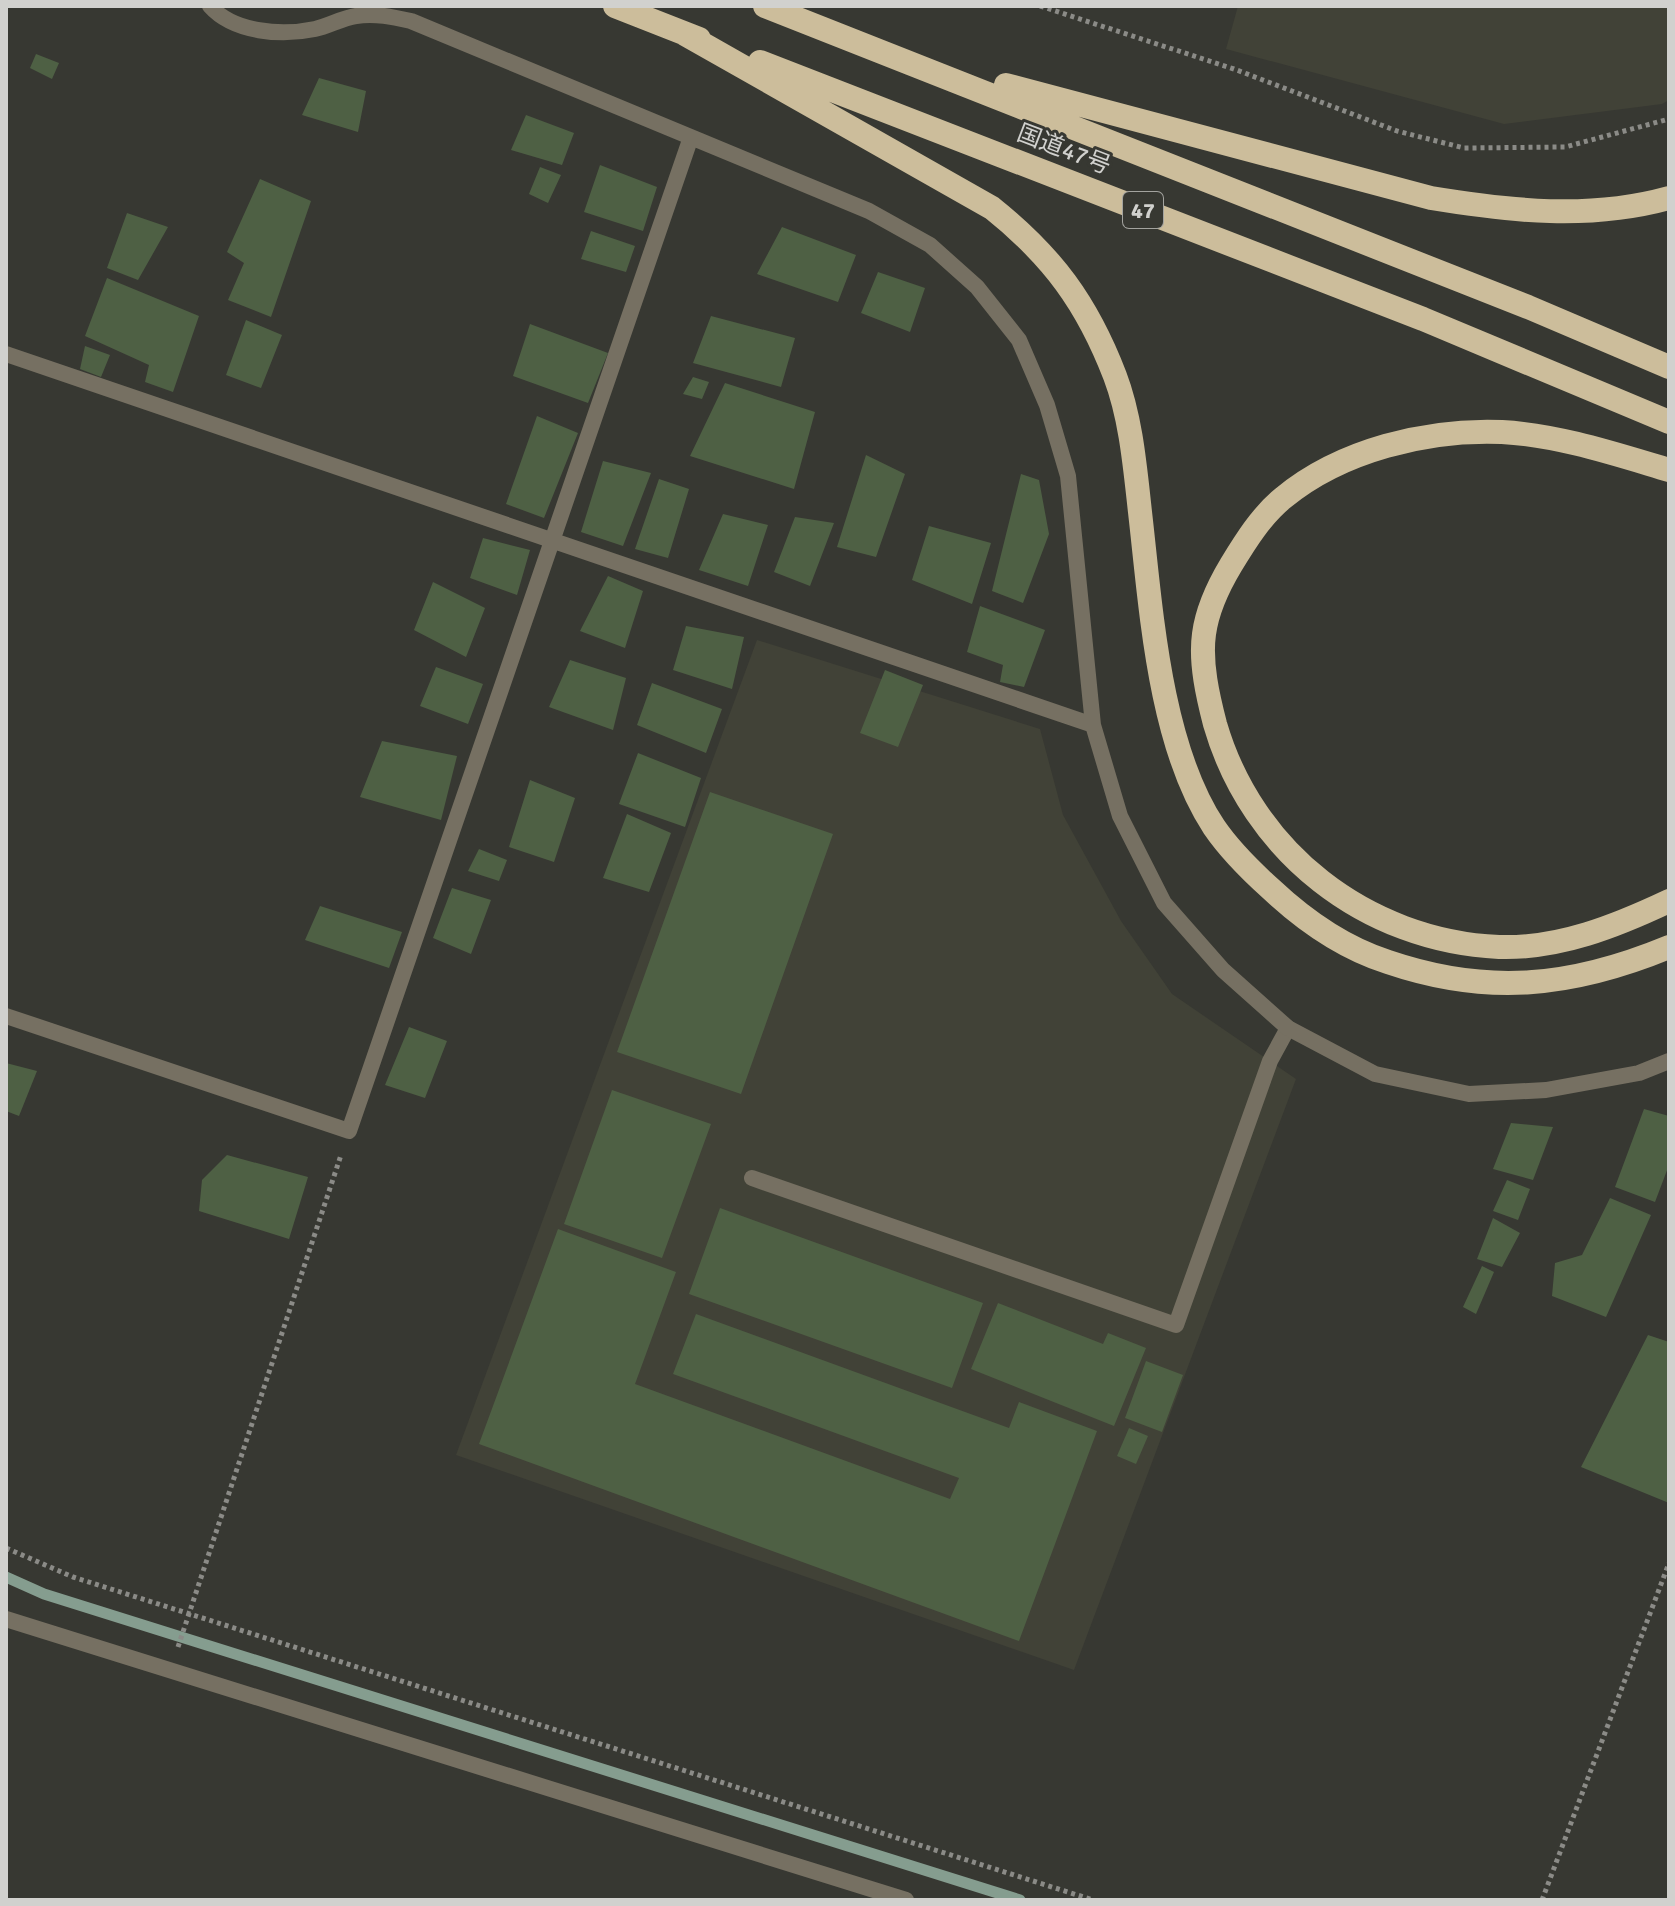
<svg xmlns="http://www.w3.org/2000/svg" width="1675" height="1906" font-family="Signika,'Noto Sans JP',sans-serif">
	<rect width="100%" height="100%" fill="#373832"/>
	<path fill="#414237" d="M1238 6H1669V100L1662 104 1504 124 1226 49Z
		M757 640 1040 729 1063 815 1121 921 1172 994 1296 1079 1074 1670 456 1455Z"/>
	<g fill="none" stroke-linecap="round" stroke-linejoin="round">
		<path stroke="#859d8f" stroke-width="11" d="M6 1577 44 1594 1020 1900"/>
	</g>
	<path fill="#4e6044" d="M36 54 59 63 52 79 30 68Z
		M319 78 366 91 358 132 302 115Z
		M526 115 574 133 562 165 511 150Z
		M600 165 657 187 643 231 584 212Z
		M540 167 561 175 548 203 529 194Z
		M260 179 311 201 271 317 228 300 244 263 227 252Z
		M127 213 168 227 138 280 107 268Z
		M782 227 856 255 838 302 757 274Z
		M591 231 635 246 626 272 581 259Z
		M878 272 925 288 910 332 861 313Z
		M107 278 199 316 173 392 145 382 149 365 85 336Z
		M711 316 795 338 781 387 693 363Z
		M246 320 282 335 261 388 226 375Z
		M530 324 608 353 588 403 513 376Z
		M85 346 110 355 101 377 80 369Z
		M693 377 709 382 702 399 683 394Z
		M725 383 815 412 794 489 690 456Z
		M537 416 578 433 544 518 506 504Z
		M866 455 905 474 876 557 837 547Z
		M603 461 651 473 623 546 581 532Z
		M1021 474 1039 480 1049 534 1023 603 992 591Z
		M659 479 689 489 668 558 635 549Z
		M723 514 768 525 748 586 699 570Z
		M795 517 834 523 810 586 774 572Z
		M929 526 991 543 972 604 912 580Z
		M483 538 530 550 517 595 470 578Z
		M608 576 643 591 625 648 580 631Z
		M433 582 485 608 466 657 414 630Z
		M980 606 1045 630 1024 687 1000 682 1003 665 967 652Z
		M686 626 744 637 732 689 673 670Z
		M570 660 626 678 613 730 549 707Z
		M436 667 483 684 468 724 420 706Z
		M885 670 923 685 898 747 860 733Z
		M652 683 722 709 706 753 637 725Z
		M382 741 457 756 441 820 360 797Z
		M638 753 701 778 685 827 619 804Z
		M530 780 575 798 554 862 509 847Z
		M710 792 833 834 741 1094 617 1052Z
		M627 814 671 833 649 892 603 878Z
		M479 849 507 860 499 881 468 871Z
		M452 888 491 900 471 954 433 938Z
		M320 906 402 932 389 968 305 940Z
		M409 1027 447 1041 425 1098 385 1085Z
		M6 1063 37 1071 19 1116 6 1111Z
		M612 1090 711 1124 662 1258 564 1224Z
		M1644 1109 1669 1116V1165L1655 1202 1615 1187Z
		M1511 1123 1553 1127 1533 1180 1493 1169Z
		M227 1155 308 1177 289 1239 199 1211 202 1180Z
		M1507 1180 1530 1189 1518 1220 1493 1211Z
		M1610 1198 1651 1215 1606 1317 1552 1296 1555 1263 1582 1255Z
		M720 1208 983 1303 952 1388 689 1294Z
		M1493 1218 1520 1233 1502 1267 1477 1259Z
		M558 1229 676 1272 635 1384 950 1499 959 1478 673 1374 696 1314 1009 1428 1019 1402 1097 1431 1019 1641 479 1444Z
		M1482 1266 1494 1272 1476 1314 1463 1307Z
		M998 1303 1103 1344 1108 1333 1146 1348 1114 1426 971 1369Z
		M1648 1335 1669 1342V1503L1581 1467Z
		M1146 1361 1183 1375 1162 1432 1125 1418Z
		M1129 1428 1148 1436 1136 1464 1117 1456Z"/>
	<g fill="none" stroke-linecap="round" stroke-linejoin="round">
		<path stroke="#8b8b87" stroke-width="5" stroke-dasharray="4 4" stroke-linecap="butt" d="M1040 6 1234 69 1397 131 1464 148 1565 147 1669 119
			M6 1548 73 1577 1093 1900
			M178 1647 341 1155
			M1542 1900 1669 1563"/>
		<path stroke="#767062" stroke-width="16" d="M752 1178 1176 1325 1270 1061 1288 1028"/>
		<path stroke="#767062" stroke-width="16" d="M210 6C234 33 282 36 315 29 329 26 342 18 356 16 375 13 393 17 411 21L869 211 930 245 977 287 1019 340 1047 405 1068 476 1093 725 1120 816 1164 903 1223 970 1288 1028 1375 1074 1469 1094 1546 1090 1639 1073 1669 1061
			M6 354 1093 725
			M6 1016 349 1131 691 137
			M6 1619 906 1900"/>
		<path stroke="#ccbd9b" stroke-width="24" d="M615 6 699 39
			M765 6 1528 307 1669 367
			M685 34 992 208C1052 256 1087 303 1115 376 1131 418 1135 467 1140 512 1151 608 1159 744 1214 827 1229 849 1251 871 1271 889 1304 920 1344 948 1388 962 1488 996 1572 987 1669 947
			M760 62 1423 319 1669 422
			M1006 85 1431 198C1511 211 1589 220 1669 198
			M1669 470C1615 454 1558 435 1502 432 1427 429 1341 450 1283 498 1261 516 1245 542 1231 565 1219 585 1207 611 1204 634 1200 663 1208 697 1215 724 1252 852 1366 941 1499 947 1559 949 1616 926 1669 901"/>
	</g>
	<g text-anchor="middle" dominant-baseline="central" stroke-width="6" stroke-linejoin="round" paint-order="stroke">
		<rect fill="#373832" stroke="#a3a39f" stroke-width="2" x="1123" y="192" width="40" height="36" rx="6"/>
		<g font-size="22" font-weight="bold" fill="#d1d1ce">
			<text x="1143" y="210">47</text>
		</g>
		<g font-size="24" fill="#d1d1ce" stroke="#373832">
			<text transform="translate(1064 149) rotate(21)">国道47号</text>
		</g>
	</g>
	<rect width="1675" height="1906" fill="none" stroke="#d1d1ce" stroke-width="16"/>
</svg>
